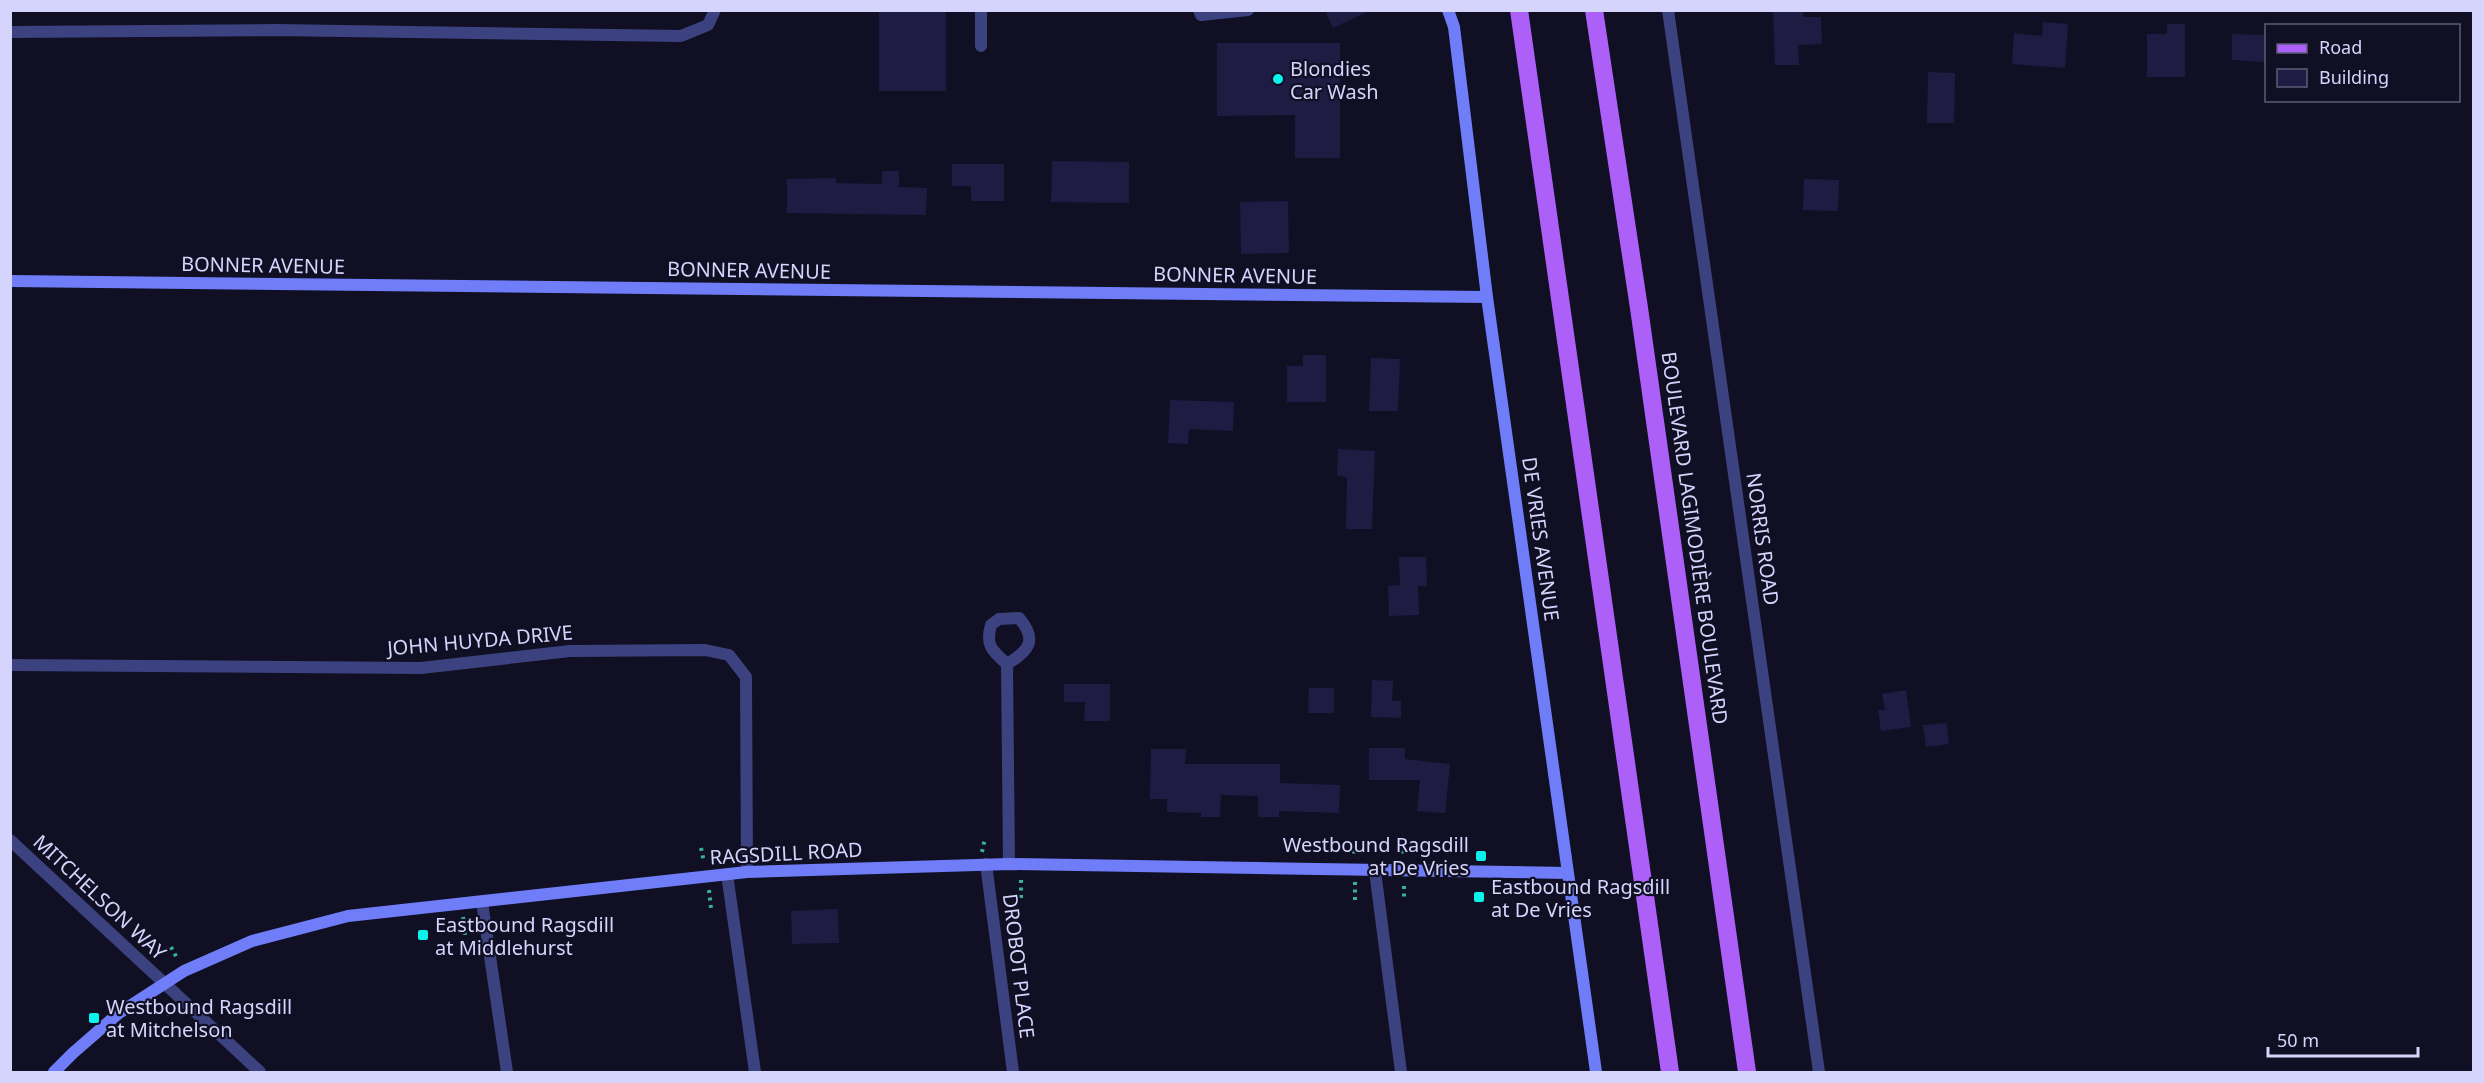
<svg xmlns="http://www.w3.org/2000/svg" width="2484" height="1083" font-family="'Noto Sans',sans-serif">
	<rect width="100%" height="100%" fill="#100f23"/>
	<path fill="#1f1c44" d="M879 10H946V91H879Z
		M1325 10H1371L1333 28Z
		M1773 10H1803V17H1821L1822 44 1798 45 1799 65H1775Z
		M2043 22 2068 24 2065 68 2012 64 2014 33 2042 36Z
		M2167 24H2185V77H2147V34H2167Z
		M2232 34 2266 35V62L2232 60Z
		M1217 43H1340V158H1295V115L1217 116Z
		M1928 72 1955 73 1954 123H1927Z
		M1052 161 1129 162V203L1051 202Z
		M952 164H1004V201H971V186H952Z
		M882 171H899V187L927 188 926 215 787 213V179L836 178V183L882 184Z
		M1804 179 1839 180 1838 211 1803 210Z
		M1288 201 1289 253 1241 254 1240 202Z
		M1303 355H1326V402H1287V366H1303Z
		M1371 358 1400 359 1398 411H1369Z
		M1170 400 1234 402 1233 431 1189 429 1188 444 1168 443Z
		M1338 449 1375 451 1372 529H1346L1347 477 1337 476Z
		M1399 557H1426L1427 586H1418L1419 615 1389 616 1388 586 1400 585Z
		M1372 680 1393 681 1392 701H1401V718L1371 717Z
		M1064 684H1110V721H1084L1085 702H1064Z
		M1309 688H1334V713H1308Z
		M1906 690 1911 727 1881 731 1878 710H1885L1882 694Z
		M1947 723 1949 744 1926 747 1923 725Z
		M1369 748H1405V759L1450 764 1445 813 1417 811 1420 780H1369Z
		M1151 749H1186L1185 764H1280V783L1340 785 1339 813 1279 811V817H1258V796L1221 795 1220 817H1201V813L1167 812V799H1150Z
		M838 909 839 943 792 944 791 911Z"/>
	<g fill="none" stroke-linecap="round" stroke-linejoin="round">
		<path stroke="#34b199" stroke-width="4" stroke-dasharray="3 4.5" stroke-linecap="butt" d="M1354 843V857
			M1402 843V858
			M701 848 704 862
			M982 852 985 838
			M1355 882V900
			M1404 886V900
			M709 890 711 908
			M1021 898V878
			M463 917 465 935
			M171 947 178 960
			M164 1006 171 1018"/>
		<path stroke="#3c4280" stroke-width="12" d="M1199 10 1201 15 1248 10
			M981 46V10"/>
		<path stroke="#3c4280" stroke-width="12" d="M1668 10 1819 1072
			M10 32 276 30 681 36 708 25 715 10
			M1007 664C1029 651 1038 640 1019 618L999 619 991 625C985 645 992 651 1007 664L1009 864
			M10 665 421 668 570 651 705 650 729 655 746 677 747 872
			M10 840 260 1072
			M986 864 1013 1072
			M1375 871 1401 1072
			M727 874 755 1072
			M482 902 507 1072"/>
		<path stroke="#6f7df9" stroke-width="12" d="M1448 10 1454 27 1487 297 1596 1072
			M10 281 1487 297
			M54 1072 73 1053 119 1013 184 971 252 941 348 916 747 872 1009 864 1568 873"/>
		<path stroke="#ac60f8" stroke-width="18" d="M1519 10 1670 1072
			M1594 10 1639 308 1747 1072"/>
	</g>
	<g fill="#0af2ec" stroke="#100f23" stroke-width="2">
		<circle cx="1278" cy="79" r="6"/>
		<rect x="1475" y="850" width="12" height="12" rx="3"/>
		<rect x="1473" y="891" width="12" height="12" rx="3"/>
		<rect x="417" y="929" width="12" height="12" rx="3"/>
		<rect x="88" y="1012" width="12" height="12" rx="3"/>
	</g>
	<g text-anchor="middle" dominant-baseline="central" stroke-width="4.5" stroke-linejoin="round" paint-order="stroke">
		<g font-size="20" fill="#d4d4fd" stroke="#100f23" text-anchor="start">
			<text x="1290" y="68">Blondies<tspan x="1290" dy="23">Car Wash</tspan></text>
			<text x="1469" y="844" text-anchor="end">Westbound Ragsdill<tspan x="1469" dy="23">at De Vries</tspan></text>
			<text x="1491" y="886">Eastbound Ragsdill<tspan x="1491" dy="23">at De Vries</tspan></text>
			<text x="435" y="924">Eastbound Ragsdill<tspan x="435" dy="23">at Middlehurst</tspan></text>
			<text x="106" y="1006">Westbound Ragsdill<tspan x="106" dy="23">at Mitchelson</tspan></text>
		</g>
		<g font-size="20" fill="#d4d4fd" stroke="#100f23">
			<text transform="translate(263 265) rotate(1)">BONNER AVENUE</text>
			<text transform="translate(749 270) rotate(1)">BONNER AVENUE</text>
			<text transform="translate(1235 275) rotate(1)">BONNER AVENUE</text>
			<text transform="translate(1695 538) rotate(82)">BOULEVARD LAGIMODIÈRE BOULEVARD</text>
			<text transform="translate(1541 539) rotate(82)">DE VRIES AVENUE</text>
			<text transform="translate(1763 539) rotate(82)">NORRIS ROAD</text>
			<text transform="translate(480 640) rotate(-5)">JOHN HUYDA DRIVE</text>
			<text transform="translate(786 853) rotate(-3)">RAGSDILL ROAD</text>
			<text transform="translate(100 897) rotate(43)">MITCHELSON WAY</text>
			<text transform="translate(1019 966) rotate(83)">DROBOT PLACE</text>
		</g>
	</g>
	<rect width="2484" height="1083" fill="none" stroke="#d4d4fd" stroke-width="24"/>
	<rect x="2265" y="24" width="195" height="78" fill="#100f23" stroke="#5e5e7a" stroke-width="1.5"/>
	<rect x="2277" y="44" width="30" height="9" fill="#ac60f8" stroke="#5e5e7a" stroke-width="1.5"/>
	<text x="2319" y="54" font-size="18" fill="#d4d4fd">Road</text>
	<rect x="2277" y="69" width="30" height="18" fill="#1f1c44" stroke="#5e5e7a" stroke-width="1.5"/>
	<text x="2319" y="84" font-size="18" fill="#d4d4fd">Building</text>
	<path d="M2268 1047v9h150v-9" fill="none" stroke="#d4d4fd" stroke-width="3"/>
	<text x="2277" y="1047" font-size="18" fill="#d4d4fd" stroke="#100f23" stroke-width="4.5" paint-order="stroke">50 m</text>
</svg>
